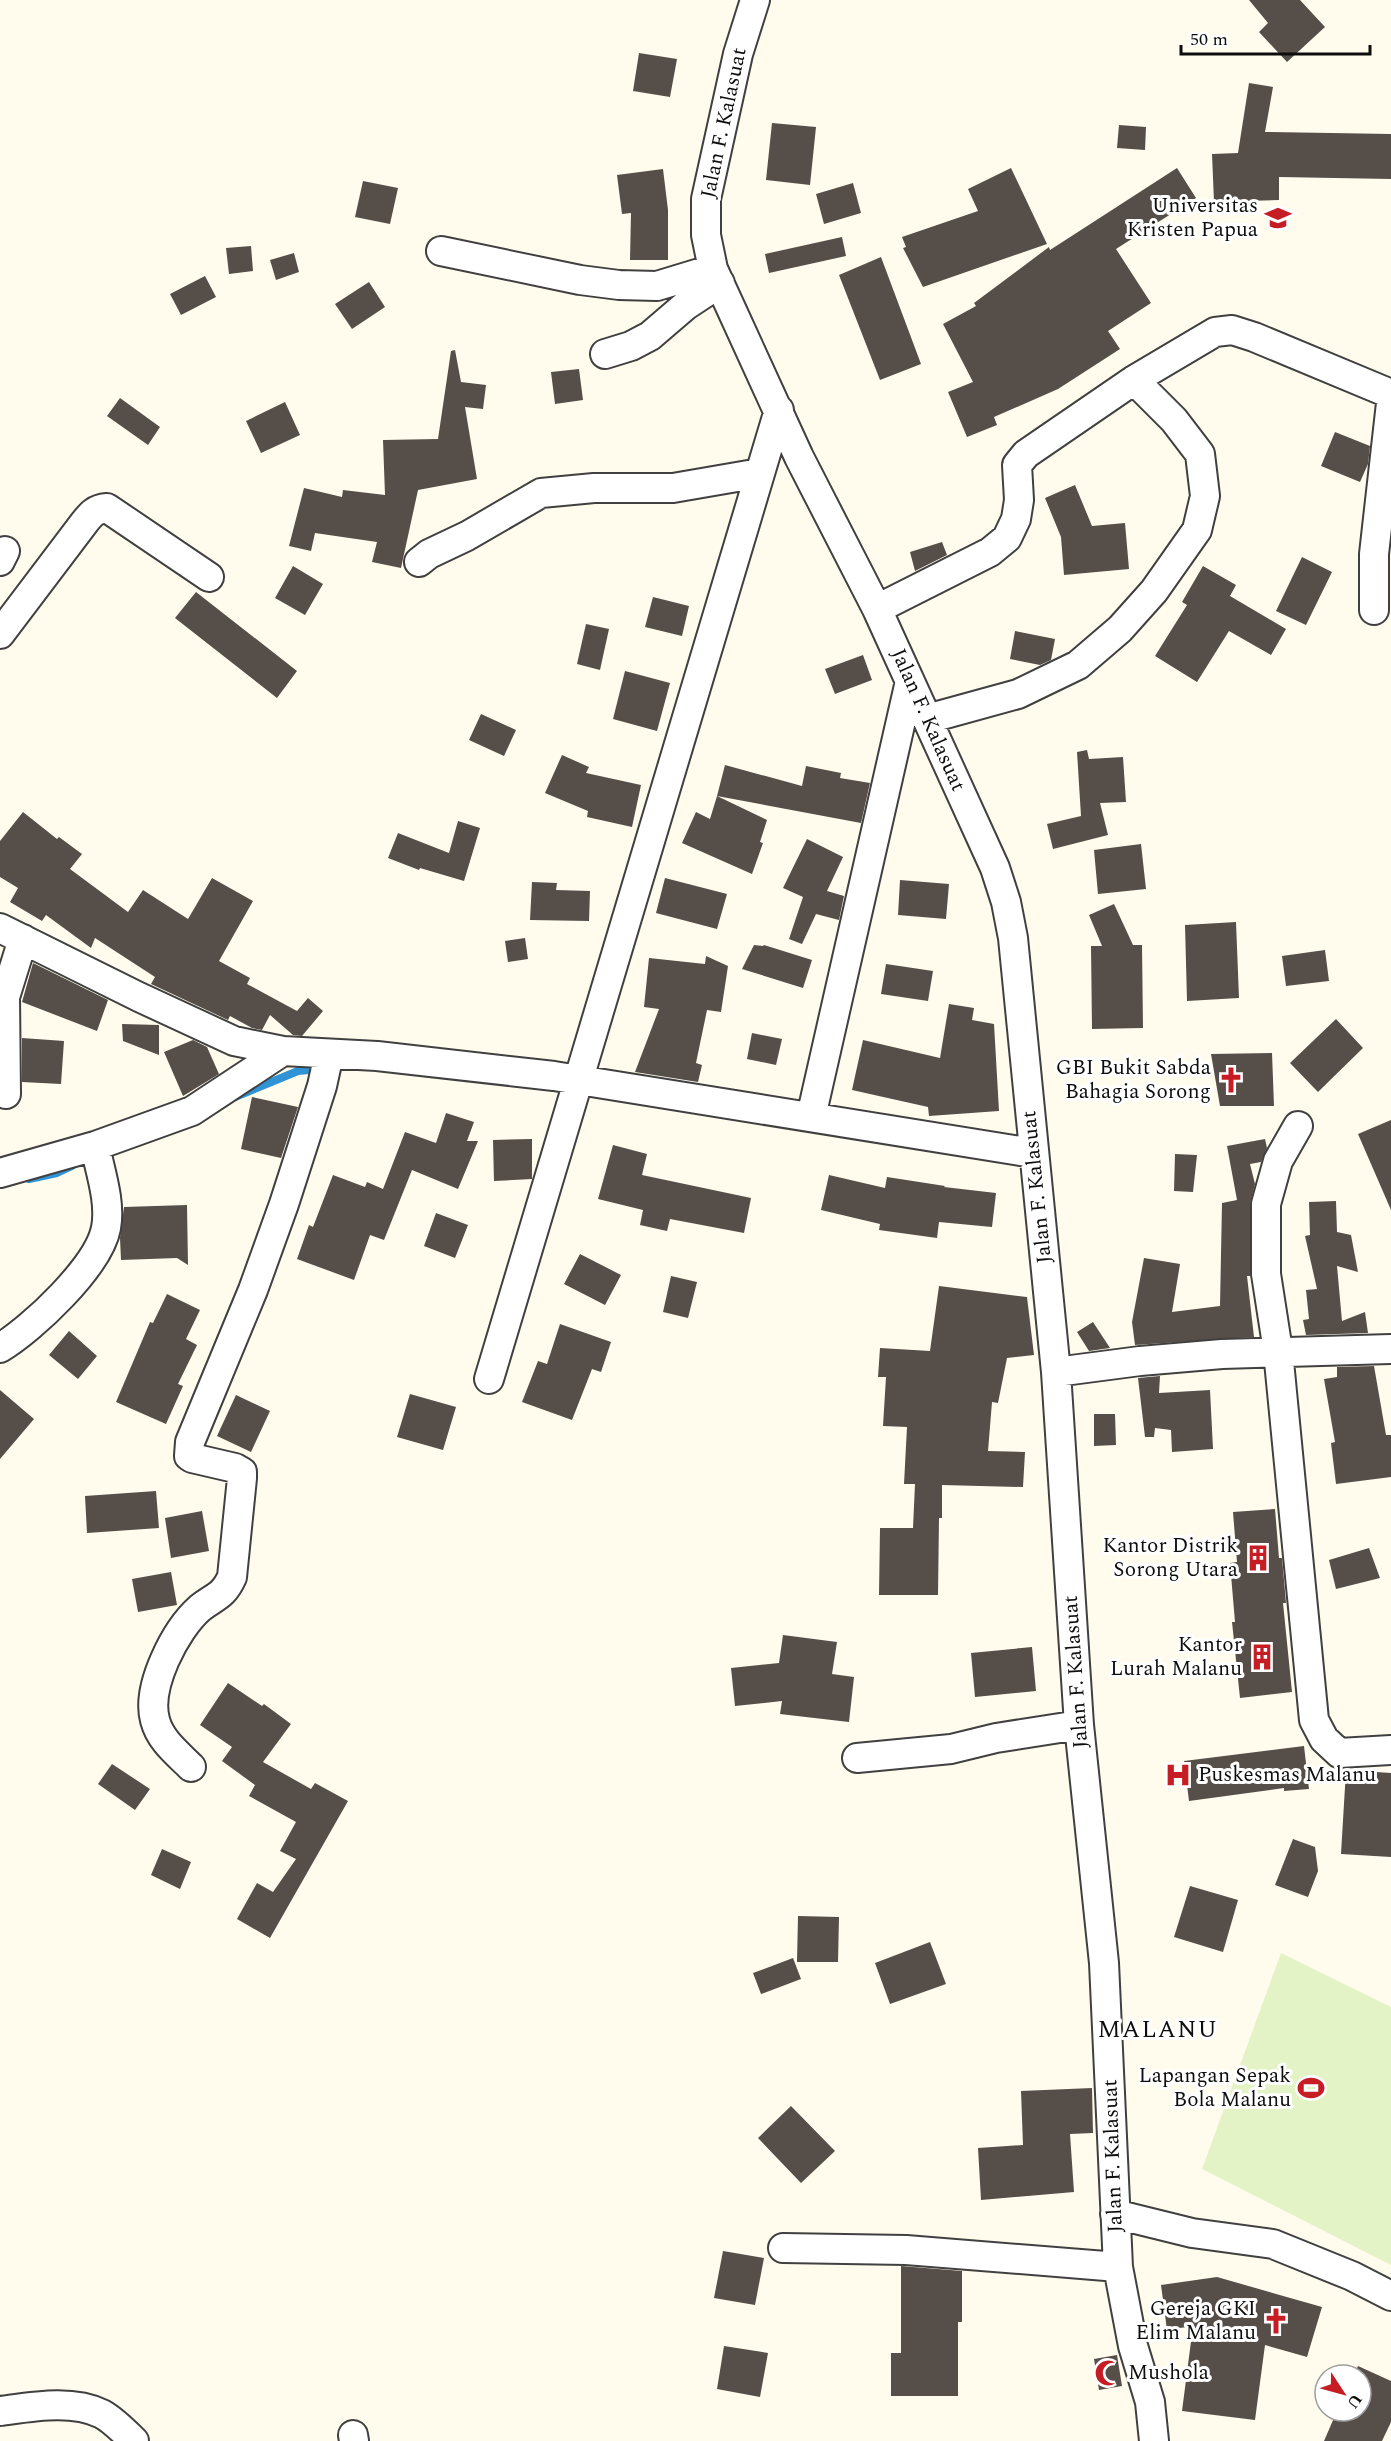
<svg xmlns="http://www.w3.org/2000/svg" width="1391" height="2441" font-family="Spectral,serif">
	<rect width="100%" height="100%" fill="#fffced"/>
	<path fill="#e3f3c6" d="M1281 1953 1391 2007V2265L1202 2169Z"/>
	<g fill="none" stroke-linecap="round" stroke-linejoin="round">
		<path stroke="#3093d6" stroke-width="8" d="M235 1097 298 1071 320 1069
			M29 1179 57 1173 72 1166"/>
	</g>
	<path fill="#564e49" d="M1249 0H1300L1325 27 1287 62 1259 32 1268 23Z
		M639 53 677 59 670 97 633 91Z
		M1249 83 1273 87 1265 132 1391 134V179L1279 177V200L1214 202 1212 154 1238 153Z
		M772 123 816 127 810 185 766 180Z
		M1119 125 1146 127 1145 150 1117 148Z
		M1011 168 1047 244 923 287 903 248 906 247 902 237 978 211 968 189Z
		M1177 168 1196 198 1116 249 1151 303 1108 331 1120 349 1058 389 994 417 997 425 967 437 948 392 973 382 943 324 976 306 974 303 1049 247 1050 250Z
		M663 169 668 210V260H630L631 213 622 214 617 175Z
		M363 181 398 188 390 224 355 217Z
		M853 183 861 213 824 224 816 194Z
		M842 237 846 256 769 273 765 254Z
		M251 246 253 271 229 274 226 248Z
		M294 253 299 272 276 280 270 260Z
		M881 257 921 364 880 380 839 275Z
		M205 276 216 297 181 315 170 294Z
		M369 282 385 307 352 329 335 304Z
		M455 350 461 382 486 385 483 409 465 407 477 479 418 490 401 568 372 562 377 542 315 533 311 551 289 546 304 488 342 497 343 490 385 495 383 440 438 439 451 351Z
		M579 369 583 400 555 404 551 372Z
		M120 398 160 427 148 445 107 416Z
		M285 402 300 435 261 453 246 421Z
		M1335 432 1370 446 1368 464 1360 482 1321 466Z
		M1075 485 1092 526 1125 523 1129 569 1064 575 1061 537 1045 498Z
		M942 542 947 555 915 571 910 552Z
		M1302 557 1332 572 1306 625 1276 611Z
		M293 566 323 584 305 615 275 598Z
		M1203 566 1236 585 1230 596 1286 629 1271 655 1229 631 1197 682 1155 656 1187 605 1182 602Z
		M196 592 297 671 277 698 175 618Z
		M653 597 689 606 682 636 645 627Z
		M586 624 609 629 600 670 577 664Z
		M1015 631 1055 639 1051 660 1040 665 1010 659Z
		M863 655 872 680 835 694 825 669Z
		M625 671 670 683 657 731 613 719Z
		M481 714 516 730 504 756 469 740Z
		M1087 750 1089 759 1123 757 1126 802 1100 803 1108 835 1053 849 1047 824 1081 816 1077 752Z
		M562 755 589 767 586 773 641 785 632 827 587 817 588 811 545 793Z
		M725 765 802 786 806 766 841 773 840 778 870 783 861 823 717 796Z
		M717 796 767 820 760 842 763 843 752 874 682 843 696 812 710 819Z
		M23 812 57 839 59 837 82 854 70 869 128 912 143 890 188 919 212 878 253 901 219 961 250 978 247 984 297 1011 308 998 323 1011 302 1036 293 1035 270 1015 262 1030 252 1028 230 1016 228 1020 151 984 155 977 95 938 91 948 46 915 42 921 10 902 18 888 0 877V841Z
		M458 821 480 828 464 881 420 868 419 870 388 858 398 833 449 853Z
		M807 839 843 857 827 891 844 896 839 920 816 914 802 944 789 939 803 897 783 888Z
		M1141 844 1146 889 1098 894 1094 850Z
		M665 878 727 894 717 929 656 913Z
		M900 880 949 884 946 919 898 915Z
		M532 882 557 883 556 890 590 891 589 921 530 920Z
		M1114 904 1133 945H1142L1143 1028 1092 1029 1091 946H1102L1089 915Z
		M1236 922 1239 998 1187 1001 1185 925Z
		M525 938 528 959 508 962 505 941Z
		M754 945 763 946 764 945 812 960 803 988 742 969Z
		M1325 950 1329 981 1286 986 1282 956Z
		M706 956 728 966 721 1012 707 1010 696 1063 702 1065 698 1082 635 1072 659 1009 644 1007 649 958 705 964Z
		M33 963 108 1000 97 1031 22 1002Z
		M886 964 933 971 928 1001 881 994Z
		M949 1004 974 1008 972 1020 994 1024 999 1111 929 1116 928 1107 852 1090 863 1040 940 1058Z
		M1336 1019 1363 1048 1318 1092 1290 1063Z
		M122 1024 159 1025V1055L123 1041Z
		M752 1033 782 1039 776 1065 747 1059Z
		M22 1038 64 1041 61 1084 22 1082Z
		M193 1040 207 1047 219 1074 183 1096 164 1052Z
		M1272 1053 1274 1106H1220L1211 1054Z
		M252 1097 298 1107 281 1158 241 1149Z
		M446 1113 474 1122 467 1141H478L458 1189 412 1170 384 1240 370 1235 354 1280 297 1259 309 1225 313 1227 333 1175 365 1187 367 1182 383 1189 405 1132 436 1143Z
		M1391 1120V1210L1358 1134Z
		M532 1139V1179L494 1181 493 1140Z
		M1265 1139 1267 1148 1261 1162 1250 1164 1255 1184 1250 1204V1276H1247L1254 1337 1135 1345 1132 1322 1144 1258 1180 1264 1172 1312 1220 1306 1222 1203 1237 1200 1227 1146Z
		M613 1145 647 1154 642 1175 751 1198 744 1233 670 1219 667 1231 640 1225 643 1210 598 1199Z
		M1175 1154 1197 1155 1193 1192 1174 1191Z
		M829 1175 885 1188 887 1177 945 1186 944 1187 996 1193 992 1227 939 1222 937 1238 879 1230 880 1224 821 1210Z
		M1336 1201 1337 1232 1351 1235 1358 1272 1337 1266 1342 1321 1365 1312 1368 1333 1306 1335 1303 1320 1309 1319 1306 1290 1317 1289 1305 1236 1310 1235 1309 1202Z
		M187 1205 188 1265 177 1258 121 1260 120 1238 124 1207Z
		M436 1213 468 1225 455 1258 424 1246Z
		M580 1254 621 1275 605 1305 564 1284Z
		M671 1276 697 1282 688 1318 663 1312Z
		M939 1286 1027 1297 1034 1355 1007 1358 998 1403 992 1402 988 1451 1025 1452 1023 1487 942 1485V1518H939L938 1595H879L880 1528H913L915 1484H904L907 1427 883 1426 886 1377H878L880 1348 930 1351Z
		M167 1294 200 1310 186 1339 197 1345 178 1384 183 1386 166 1424 116 1402 150 1322 153 1323Z
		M1093 1322 1110 1348 1089 1351 1077 1332Z
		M560 1324 611 1342 601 1372 592 1369 572 1420 522 1402 538 1361 547 1364Z
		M69 1331 97 1356 78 1379 49 1355Z
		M1374 1366 1386 1435H1391V1477L1336 1484 1331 1443 1335 1442 1324 1379 1337 1377V1367Z
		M1160 1376 1159 1393 1210 1390 1213 1449 1172 1452 1171 1430 1155 1428 1154 1437H1145L1138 1378Z
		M0 1390 34 1419 0 1459Z
		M410 1394 456 1407 443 1450 397 1437Z
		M236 1395 270 1411 251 1452 217 1436Z
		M1094 1414H1115L1116 1445 1094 1446Z
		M156 1491 159 1528 87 1533 85 1496Z
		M1275 1509 1279 1558H1282L1286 1603H1283L1292 1692 1240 1698 1232 1622H1235L1230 1563 1237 1562 1233 1512Z
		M202 1511 209 1551 171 1558 165 1518Z
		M1369 1548 1380 1578 1336 1589 1329 1560Z
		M171 1572 177 1605 138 1612 132 1579Z
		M783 1635 837 1642 832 1674 854 1677 849 1722 780 1714 782 1701 735 1706 731 1668 779 1663Z
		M1032 1647 1036 1691 975 1697 971 1653Z
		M228 1683 262 1706 264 1704 291 1724 263 1762 311 1789 315 1783 348 1801 270 1938 237 1919 257 1883 273 1892 296 1859 280 1851 296 1822 249 1796 255 1785 222 1761 232 1747 200 1725Z
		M1304 1746 1309 1789 1284 1791V1788L1189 1801 1184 1761Z
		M112 1764 150 1789 135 1810 98 1784Z
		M1346 1770 1391 1773V1857L1341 1854Z
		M1293 1839 1315 1847 1318 1871 1308 1897 1275 1885Z
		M162 1849 191 1862 180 1889 151 1875Z
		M1190 1886 1238 1900 1223 1952 1174 1937Z
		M798 1916 839 1917 838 1962H797Z
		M930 1942 946 1984 890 2004 875 1963Z
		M793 1958 801 1979 761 1994 753 1973Z
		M1092 2088 1093 2133 1070 2134 1074 2192 981 2200 978 2148 1023 2145 1021 2091Z
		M791 2106 835 2151 801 2183 758 2138Z
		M723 2251 764 2258 755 2305 714 2298Z
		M901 2266 962 2271V2322H958V2396H891V2353H901Z
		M1217 2277 1322 2307 1307 2357 1265 2345 1255 2420 1182 2411 1193 2326 1167 2330 1161 2285Z
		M724 2346 768 2353 760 2397 717 2389Z
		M1117 2355 1122 2386 1099 2390 1094 2359Z
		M1358 2366 1391 2381V2422L1382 2441H1324L1337 2411H1361V2375H1354Z"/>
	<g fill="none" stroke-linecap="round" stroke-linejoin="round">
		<g stroke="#404040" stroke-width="32">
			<path id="minor" d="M755 0 738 54 706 199V235L713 269 799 457 877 609 995 868 1006 902 1013 938 1056 1372 1079 1725 1104 1963 1118 2267 1133 2346 1150 2402 1154 2441
				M441 251 580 280 619 285 657 286 713 269
				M605 354 631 346 650 336 685 306 720 283
				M0 561 5 551
				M419 562 429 554 467 536 541 493 594 488H673L760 473
				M877 609 990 552 1007 538 1016 519 1019 500 1017 465 1026 454 1134 380 1215 332 1232 330 1254 337 1391 394
				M1374 610V554L1391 403
				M0 634 84 523C91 514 95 509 107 508L209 577
				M927 719 1018 694 1078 665 1120 629 1154 591 1197 530 1205 496 1200 454 1174 420 1134 380
				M0 928 139 997 234 1041 283 1051 377 1056 554 1076 1033 1153
				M6 1094 5 997 23 939
				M811 1117 910 681
				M1298 1126 1278 1161 1266 1204V1274L1278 1351 1314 1720 1324 1739 1339 1753 1391 1750
				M0 1173 95 1146 192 1111 283 1051
				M0 1348C32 1329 99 1266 106 1228 111 1202 100 1171 95 1146
				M1056 1372 1140 1361 1222 1354 1391 1349
				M489 1379 779 410
				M857 1758 951 1749 996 1738 1079 1725
				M191 1767C177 1753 160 1740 155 1720 146 1687 175 1630 200 1608 215 1596 223 1597 232 1577L242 1478V1472L235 1468 192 1458 189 1456 190 1442 253 1290 284 1204 322 1086 329 1054
				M1115 2214 1192 2233 1273 2244 1352 2276 1391 2296
				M783 2248 906 2250 1118 2267
				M0 2411C31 2407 72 2399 102 2414 113 2420 125 2432 134 2441
				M353 2435 354 2441"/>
		</g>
		<use href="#minor" stroke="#fff" stroke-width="28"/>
	</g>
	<defs>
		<g id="university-bare" transform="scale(2.07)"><path d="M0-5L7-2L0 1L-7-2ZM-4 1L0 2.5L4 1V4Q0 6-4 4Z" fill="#c61c23" stroke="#fff" stroke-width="2.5" paint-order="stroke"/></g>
		<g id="church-bare" transform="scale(2.07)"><path d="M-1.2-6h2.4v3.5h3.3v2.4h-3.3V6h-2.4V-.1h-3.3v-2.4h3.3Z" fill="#c61c23" stroke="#fff" stroke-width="2.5" paint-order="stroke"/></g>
		<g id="building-bare" transform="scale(2.07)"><path d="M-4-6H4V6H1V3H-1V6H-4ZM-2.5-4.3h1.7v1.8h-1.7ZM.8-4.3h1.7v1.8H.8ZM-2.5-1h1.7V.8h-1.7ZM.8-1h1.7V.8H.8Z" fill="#c61c23" stroke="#fff" stroke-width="2.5" paint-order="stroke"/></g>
		<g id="hospital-bare" transform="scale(2.07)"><path d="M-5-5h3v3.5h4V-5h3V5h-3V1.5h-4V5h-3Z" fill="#c61c23" stroke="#fff" stroke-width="2.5" paint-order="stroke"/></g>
		<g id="stadium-bare" transform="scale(2.07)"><path d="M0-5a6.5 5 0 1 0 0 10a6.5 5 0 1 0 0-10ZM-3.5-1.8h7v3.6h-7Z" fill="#c61c23" stroke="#fff" stroke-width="2.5" paint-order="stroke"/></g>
		<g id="mosque-bare" transform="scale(2.07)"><path d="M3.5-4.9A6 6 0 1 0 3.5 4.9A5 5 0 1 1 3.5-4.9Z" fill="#c61c23" stroke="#fff" stroke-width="2.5" paint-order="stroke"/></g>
	</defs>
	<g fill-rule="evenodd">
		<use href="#university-bare" x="1278" y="218"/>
		<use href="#church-bare" x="1231" y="1080"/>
		<use href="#building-bare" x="1258" y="1558"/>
		<use href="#building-bare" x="1262" y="1657"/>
		<use href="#hospital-bare" x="1178" y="1775"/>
		<use href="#stadium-bare" x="1311" y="2088"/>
		<use href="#church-bare" x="1276" y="2321"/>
		<use href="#mosque-bare" x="1108" y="2373"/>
	</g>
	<g text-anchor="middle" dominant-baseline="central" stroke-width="6" stroke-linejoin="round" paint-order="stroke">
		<g font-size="21" fill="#0d0d0d" stroke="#fff">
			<text transform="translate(724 123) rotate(-78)">Jalan F. Kalasuat</text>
			<text transform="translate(928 720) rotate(66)">Jalan F. Kalasuat</text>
			<text transform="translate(1037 1187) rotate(-96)">Jalan F. Kalasuat</text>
			<text transform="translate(1076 1672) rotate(-94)">Jalan F. Kalasuat</text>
			<text transform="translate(1113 2156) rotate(-92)">Jalan F. Kalasuat</text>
		</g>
		<g font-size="21" fill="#0d0d0d" stroke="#fff" text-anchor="end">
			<text x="1258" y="206">Universitas<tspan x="1258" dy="24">Kristen Papua</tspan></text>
			<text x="1211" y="1068">GBI Bukit Sabda<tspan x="1211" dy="24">Bahagia Sorong</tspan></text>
			<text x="1238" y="1546">Kantor Distrik<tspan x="1238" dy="24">Sorong Utara</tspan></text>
			<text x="1242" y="1645">Kantor<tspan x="1242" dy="24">Lurah Malanu</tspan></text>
			<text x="1198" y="1775" text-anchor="start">Puskesmas Malanu</text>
			<text x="1291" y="2076">Lapangan Sepak<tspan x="1291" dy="24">Bola Malanu</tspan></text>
			<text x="1256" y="2309">Gereja GKI<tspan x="1256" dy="24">Elim Malanu</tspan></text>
			<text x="1128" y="2373" text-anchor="start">Mushola</text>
		</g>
		<g font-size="24" letter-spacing="1.5" fill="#0d0d0d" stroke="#fff">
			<text x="1158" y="2030">MALANU</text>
		</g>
	</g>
	<g transform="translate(1343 2393) rotate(126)"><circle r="28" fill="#ffffff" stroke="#9e9e9e" stroke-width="1.5"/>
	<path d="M0-4.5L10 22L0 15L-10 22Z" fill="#c61c23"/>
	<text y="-9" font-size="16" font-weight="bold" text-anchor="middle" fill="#0d0d0d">U</text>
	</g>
	<path d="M1181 45v9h189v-9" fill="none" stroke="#0d0d0d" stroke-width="3"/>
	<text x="1190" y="45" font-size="18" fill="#0d0d0d" stroke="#ffffff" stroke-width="4.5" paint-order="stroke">50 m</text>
</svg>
